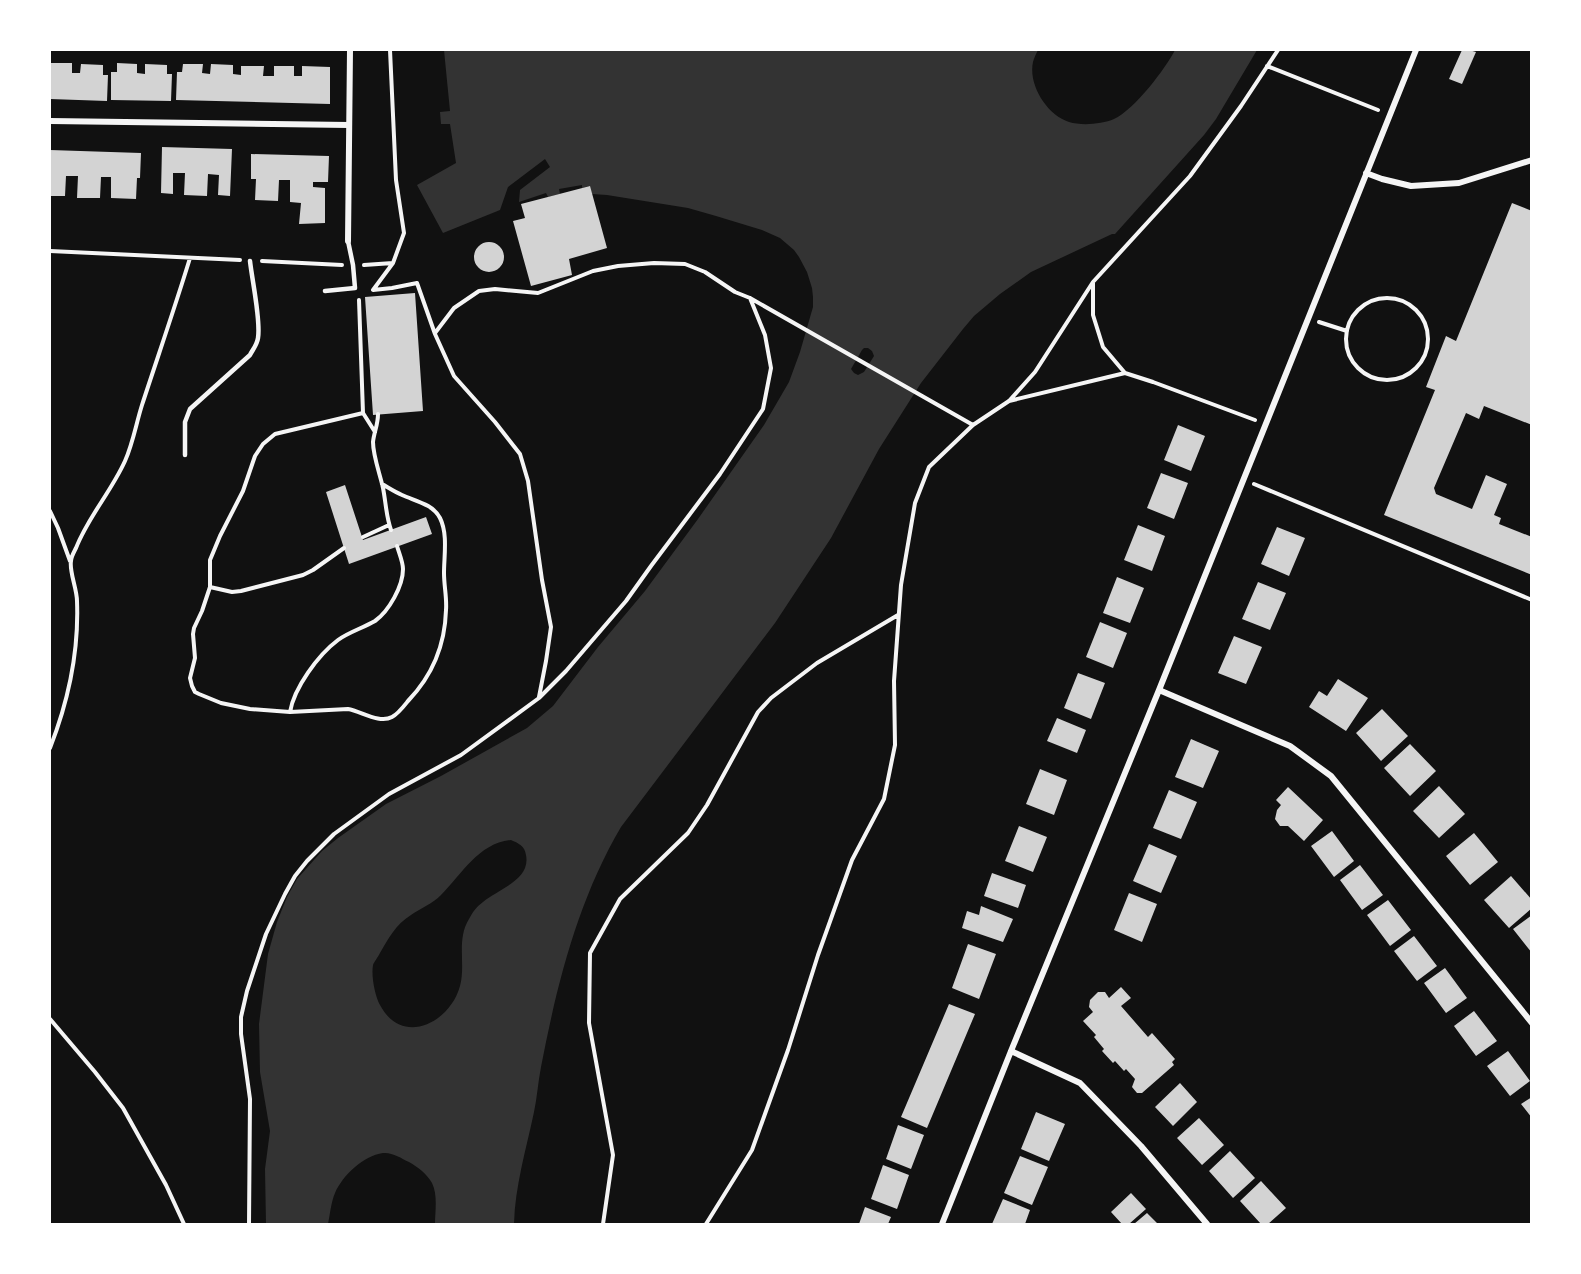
<svg xmlns="http://www.w3.org/2000/svg" width="1581" height="1274" font-family="'Zilla Slab',serif">
	<rect width="100%" height="100%" fill="#111"/>
	<path fill="#333" fill-rule="evenodd" d="M444 50H1038C1036 54 1034 58 1033 62 1028 85 1047 115 1069 122 1082 126 1102 124 1114 119 1134 110 1166 68 1175 50H1257L1216 119 1204 135 1115 234H1112L1031 272 1000 294 974 316 963 329 921 383 879 449 831 538 775 623 621 827C578 900 557 984 541 1067 538 1082 537 1098 534 1112 526 1150 515 1186 514 1224H435C435 1212 438 1195 432 1183 427 1174 418 1167 409 1162 401 1158 392 1152 383 1153 363 1156 343 1175 335 1193 331 1202 330 1215 328 1224H266L265 1169 270 1131 260 1072 259 1024 268 954 277 922 287 897 297 879 322 851 338 838 386 804 441 776 527 728 553 706 598 647 645 591 698 519 764 425 789 382 800 352 813 307V297L812 288 807 272 799 257 794 250 780 238 762 230 716 216 688 208 607 195 592 194 589 186 582 188V185L559 189 560 194 548 197 546 193 519 202 520 190 550 167 545 159 508 187 500 210 443 233 417 185 456 163 450 124H441L440 112 450 111ZM864 348H868L872 351 874 356 864 372 858 375 854 373 851 369 862 350ZM511 840C518 843 525 846 526 855 531 880 498 889 483 902 476 907 473 912 469 919 456 940 466 964 460 986 450 1023 402 1047 380 1005 375 996 371 976 373 965 374 962 378 957 380 953 388 939 396 924 411 915 421 908 432 904 441 895 462 874 479 843 511 840Z"/>
	<path fill="#d3d3d3" d="M1462 50H1469L1476 52 1462 84 1449 79Z
		M50 63H72V73H80L81 64 103 65V75H108L107 101 50 99Z
		M117 63 137 64V73L145 74V64L167 65V74H172L171 101 111 100V72H117Z
		M183 64H203L202 73 210 74 211 64 233 65V74L241 75V66H264L263 76H274V66H294V76H302V66L330 67V104L176 100 177 72H182Z
		M162 147 232 149 230 196 218 195 219 175 208 174 207 196 184 195 185 173H173V194L161 193Z
		M50 150 141 153 140 178H137L136 199 111 198V177H101L100 198H77L78 176H66L65 196H50Z
		M251 154 329 156 328 182H313V187L325 188V223L299 224 301 203 290 202V180H279L278 201 255 200 256 179H251Z
		M590 186 607 248 569 259 572 275 531 286 513 221 525 218 521 204Z
		M1512 203 1532 211V425L1484 406 1479 419 1466 413 1434 488 1436 494 1472 509 1486 475 1507 484 1494 515 1501 518 1499 524 1532 537V575L1384 515 1435 390 1426 387 1446 336 1456 341Z
		M474 257a15 15 0 1 1 30 0a15 15 0 1 1-30 0Z
		M415 293 423 411 373 415 365 297Z
		M1178 425 1205 436 1191 471 1164 460Z
		M1161 473 1188 483 1174 519 1147 508Z
		M345 485 363 540 426 517 432 534 349 564 326 492Z
		M1138 525 1165 536 1152 571 1124 560Z
		M1277 527 1305 538 1289 576 1261 564Z
		M1117 577 1144 588 1130 623 1103 613Z
		M1258 582 1286 593 1270 630 1242 619Z
		M1100 622 1127 633 1113 668 1086 657Z
		M1234 636 1262 647 1246 684 1218 673Z
		M1078 673 1105 683 1091 719 1064 708Z
		M1338 679 1368 698 1346 731 1309 707 1319 691 1327 696Z
		M1382 709 1408 736 1381 761 1356 733Z
		M1057 718 1086 730 1077 753 1047 741Z
		M1191 739 1219 751 1203 788 1175 777Z
		M1410 744 1436 771 1410 796 1384 768Z
		M1040 769 1067 780 1054 815 1026 804Z
		M1439 786 1465 814 1439 838 1413 811Z
		M1288 787 1323 820 1304 841 1288 826H1280L1275 819 1277 810 1281 805 1276 800Z
		M1169 790 1197 802 1181 839 1153 828Z
		M1019 826 1047 837 1033 872 1005 861Z
		M1332 831 1354 861 1334 877 1311 846Z
		M1474 833 1498 862 1470 885 1446 856Z
		M1149 844 1177 856 1161 893 1133 881Z
		M1360 865 1383 895 1362 910 1340 880Z
		M992 873 1026 885 1018 908 984 896Z
		M1511 876 1532 900V908L1509 928 1484 900Z
		M1129 893 1157 904 1142 942 1114 930Z
		M1388 900 1411 930 1390 946 1367 915Z
		M981 906 1013 919 1003 942 962 928 967 911 979 915Z
		M1532 915V953L1513 929Z
		M1414 936 1437 966 1417 981 1394 951Z
		M968 944 996 954 979 999 952 988Z
		M1445 968 1467 998 1446 1013 1424 983Z
		M1121 987 1131 998 1121 1006 1148 1037 1152 1033 1175 1059 1172 1062 1174 1065 1142 1093H1137L1132 1087 1135 1079 1126 1069 1124 1071 1115 1061 1113 1063 1102 1051 1104 1049 1094 1037 1096 1035 1083 1021 1093 1012 1089 1007 1090 1000 1098 992H1105L1109 998Z
		M949 1004 975 1014 927 1128 901 1117Z
		M1474 1011 1497 1041 1476 1056 1454 1026Z
		M1508 1051 1530 1081 1510 1096 1487 1066Z
		M1180 1083 1197 1102 1173 1126 1155 1107Z
		M1532 1097V1118L1521 1104Z
		M1036 1112 1065 1124 1049 1161 1021 1149Z
		M1199 1118 1224 1145 1202 1165 1177 1138Z
		M898 1125 924 1135 911 1169 886 1159Z
		M1230 1151 1255 1178 1233 1198 1209 1171Z
		M1020 1156 1048 1167 1032 1205 1004 1193Z
		M883 1165 909 1175 897 1209 871 1199Z
		M1261 1181 1286 1208 1268 1224H1261L1240 1201Z
		M1131 1193 1146 1209 1129 1224H1122L1111 1212Z
		M1003 1199 1030 1210 1025 1224H992Z
		M865 1207 891 1217 888 1224H859Z
		M1147 1213 1158 1224H1134Z"/>
	<g fill="none" stroke-linecap="round" stroke-linejoin="round">
		<path stroke="#f5f5f5" stroke-width="4" d="M390 50 396 180 404 233 393 263 373 290 392 288 417 283 435 334 454 376 495 422 520 454 528 481 542 580 551 627 546 661 539 697
			M1267 66 1378 110
			M50 251 240 260
			M262 261 342 265
			M364 265 393 263
			M1093 283V315L1103 347 1125 373 1153 382 1255 420
			M1346 339a41 41 0 1 1 82 0a41 41 0 1 1-82 0Z
			M359 300 363 413
			M1319 322 1347 331
			M435 333 454 308 479 291 495 289 538 293 593 271 618 266 654 263 685 264 705 272 735 292 750 298 973 425
			M1009 401 1125 373
			M378 414C378 425 374 432 373 442 373 456 380 474 383 488 386 503 386 516 391 530
			M375 432 363 413 275 434 263 444 255 456 243 491 220 536 210 560V587L202 611 194 628 193 634 195 658 190 678 192 686 195 692 199 694 221 703 250 709 290 712 348 709C361 711 379 724 392 717 398 714 404 706 408 701 432 676 445 645 446 610 447 598 444 586 444 573 444 556 448 534 440 518 433 504 415 501 402 495 395 492 389 488 382 484
			M1254 484 1532 600
			M50 511 58 528 70 561
			M363 537 389 525
			M210 587 232 592 241 591 303 575 313 570 344 548
			M290 712C294 688 318 655 338 640 349 632 363 628 375 621 389 611 403 586 403 569 403 562 399 553 397 546
			M50 748C68 702 79 651 77 601 77 589 69 571 71 561 71 557 74 552 76 548 88 517 111 492 125 461 133 443 136 424 142 405 158 356 175 307 190 258
			M50 1019 95 1072 123 1108 166 1185 184 1224
			M249 1224 250 1099 241 1034V1017L247 991 266 934 285 894 295 876 307 861 334 834 389 794 461 755 539 698 566 671 626 601 651 566 720 474 763 409 771 368 765 335 750 298
			M603 1224 613 1155 589 1023 590 953 620 899 688 833 707 805 758 712 771 698 817 663 898 615
			M706 1224 752 1150 788 1050 818 955 852 860 884 799 895 745 894 681 901 585 915 503 929 467 973 425 1009 401 1035 372 1093 282 1190 176 1241 106 1278 50"/>
		<path stroke="#f5f5f5" stroke-width="4.5" d="M325 291 355 288 353 265 348 241
			M185 455V422L190 409 250 355C253 349 257 345 258 338 261 320 252 280 250 261"/>
		<path stroke="#f5f5f5" stroke-width="6" d="M50 121 349 125
			M1366 173 1382 179 1411 186 1459 183 1532 160
			M348 241 350 50
			M1159 690 1290 746 1331 776 1532 1023
			M1011 1051 1080 1083 1141 1146 1207 1224
			M942 1224 1011 1051 1159 690 1416 50"/>
	</g>
	<rect width="1581" height="1274" fill="none" stroke="#ffffff" stroke-width="102"/>
</svg>
